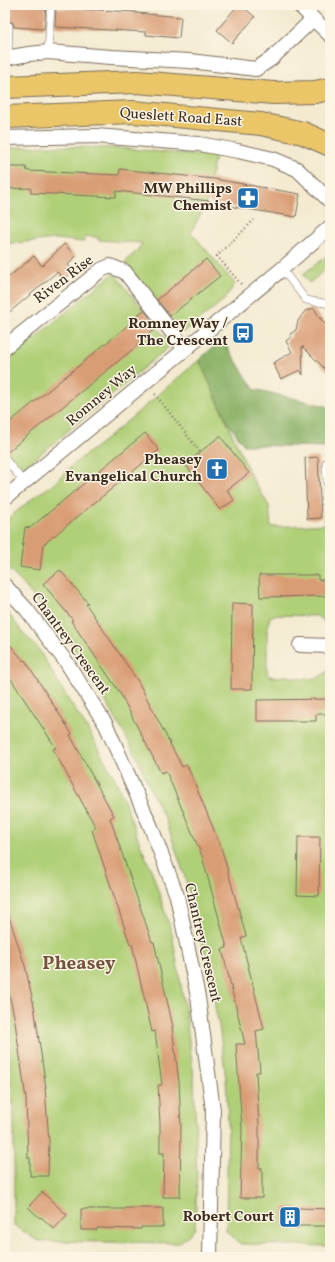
<svg xmlns="http://www.w3.org/2000/svg" width="335" height="1262" font-family="Vollkorn,serif">
	<rect width="100%" height="100%" fill="#fcf5e5"/>
	<filter id="ink" filterUnits="userSpaceOnUse"><feTurbulence type="fractalNoise" baseFrequency=".025" numOctaves="2"/><feDisplacementMap in="SourceGraphic" scale="8" xChannelSelector="R" yChannelSelector="G"/><feConvolveMatrix kernelMatrix="1 2 1 2 8 2 1 2 1" color-interpolation-filters="sRGB"/></filter>
	<filter id="wash" filterUnits="userSpaceOnUse"><feTurbulence type="fractalNoise" baseFrequency=".012" numOctaves="4" result="noise"/><feDisplacementMap in="SourceGraphic" scale="16" xChannelSelector="R" yChannelSelector="G"/><feGaussianBlur stdDeviation="0.9" result="paint"/><feColorMatrix in="noise" values="0 0 0 0 0 0 0 0 0 0 0 0 0 0 0 0 0 1.4 0 .05"/><feComposite in="paint" operator="in"/></filter>
	<g filter="url(#wash)">
		<rect width="100%" height="100%" fill="#f3ead0"/>
		<path fill="#b0d078" stroke="#767d4b" d="M46 146 119 148 193 155H215L206 204 191 232 235 284 224 300 183 333 125 262 137 251 142 243 98 240V237L85 236 84 242 56 239 5 244V148Z
			M330 254V266L309 283 303 274Z
			M114 273 171 345 19 472 5 455V363C42 333 77 302 114 273Z
			M199 360 252 478 269 506 271 527 330 524V626L317 616 274 615 270 617 267 628V673L269 676 275 677 286 676 302 679 317 678 330 670V1246L241 1244 226 1231 228 1121 226 1079 219 1025 216 1012 211 981 204 950 185 877 166 821 153 795 135 753 92 677 60 628 23 584 5 566V521L38 494 51 486 75 463 110 436Z
			M5 609 24 634 37 647 54 675 69 701 87 728 116 781 122 795 139 841 152 872 172 934 185 1009 194 1078 197 1177 195 1229 179 1243 38 1241 14 1225V1116L8 1056 5 1039Z"/>
		<path fill="#8cb268" stroke="#646e43" d="M222 339 254 389 330 407V447L244 445 228 423 199 360Z"/>
		<g id="blocks">
			<path fill="#d99d75" d="M5 5H46L44 29 14 27 13 23 10 21 5 23Z
				M238 5H241L255 17 232 43 217 30Z
				M56 8 136 12V13L181 17 179 38 146 35V32L55 27Z
				M5 167H26L27 171 119 175 120 169 214 179 300 194 296 217 210 203V201L116 191V197L31 193V188L5 189Z
				M64 244 76 256 68 265 73 270 64 279 57 272 5 316V280L34 256 42 266Z
				M206 259 220 276 170 316 157 300Z
				M314 308 320 319 321 318 324 323 330 325V374L302 346 303 375 300 370 281 379 273 363 292 352 286 341 292 336 290 334 296 330 298 321 305 311Z
				M144 310 157 327 143 339 144 340 5 454V426L132 322 131 320Z
				M145 433 159 450 43 545 40 570 20 567 25 527 30 528Z
				M220 436 249 473 227 490 234 500 220 510 185 464Z
				M318 457 321 518 307 519 305 458Z
				M60 570 88 603 86 604 139 683 182 767 187 765 221 847 246 936 241 938 264 1029 256 1031 260 1072H256L259 1126V1168H262V1198H240L242 1128 236 1044H245L222 949 227 948 202 856 166 771 161 773 120 693 71 621 73 620 43 584Z
				M259 575H318V580H330V596L260 597Z
				M232 603 253 604 252 689H231Z
				M5 639 24 661 25 660 72 734 70 735 114 816 110 818 152 942H154L173 1027H172L179 1082 181 1126 180 1197H163L164 1153H160V1124L158 1085H162L155 1031 152 1032 132 944H130L92 830 96 828 53 749 56 748 5 670Z
				M330 699V714H316V721H257V700Z
				M298 837H320L319 896 297 895Z
				M8 914 25 966 34 1006 46 1088H45L49 1142 48 1176H30V1158H28L26 1099 15 1022V1021L5 975V915Z
				M42 1192 67 1215 54 1229 41 1217 40 1218 28 1207Z
				M282 1207H298V1208L330 1209V1226H298V1228L282 1227Z
				M125 1208H163V1227H141V1229L97 1228V1230H81V1209H125Z"/>
		</g>
	</g>
	<g filter="url(#ink)">
		<use href="#blocks" fill-opacity="0" stroke="#7b6d5c" stroke-width="1"/>
		<g fill="none" stroke-linecap="round" stroke-linejoin="round">
			<g stroke="#7b6d5c" stroke-width="8">
				<path id="lane" d="M48 52 51 5
					M8 58 9 26
					M282 269 306 300 330 304
					M5 459 24 482
					M326 463 329 521H330"/>
			</g>
			<g stroke="#7b6d5c" stroke-width="16">
				<path id="street" d="M299 5 330 35
					M5 58 29 54 48 52 111 57 190 61 256 69 271 59 313 19
					M5 138 96 136 199 144 238 151 273 159 297 169 330 201
					M5 347 101 270 110 266 125 272 185 349
					M5 498 282 269 330 227
					M5 586 27 610 67 663 106 725 151 827 177 896 198 997 213 1110 210 1257
					M300 645 330 646"/>
			</g>
			<g stroke="#7b6d5c" stroke-width="24">
				<path id="highway" d="M5 87 137 82 273 93 315 92 330 89
					M5 117 133 112 261 124 303 133 330 145"/>
			</g>
			<path stroke="#7b6d5c" stroke-width="2.5" stroke-dasharray="1 3" stroke-linecap="butt" d="M241 284 217 256 254 220
				M155 394 200 452"/>
			<use href="#lane" stroke="#fff" stroke-width="7"/>
			<use href="#street" stroke="#fff" stroke-width="14"/>
			<use href="#highway" stroke="#eac669" stroke-width="22"/>
		</g>
	</g>
	<defs>
		<g id="pharmacy-square" transform="scale(1.15)"><rect x="-9" y="-9" width="18" height="18" rx="4" fill="#1f6fb2" stroke="#fcf5e5"/><path d="M-2-6h4v4h4v4h-4v4h-4v-4h-4v-4h4Z" fill="#fff"/></g>
		<g id="bus-square" transform="scale(1.15)"><rect x="-9" y="-9" width="18" height="18" rx="4" fill="#1f6fb2" stroke="#fcf5e5"/><path d="M-5-6H5V4H4V6H2V4H-2V6H-4V4H-5ZM-3.5-4V0h7V-4ZM-3.5 1.2v1.5H-2V1.2ZM2 1.2v1.5H3.5V1.2Z" fill="#fff"/></g>
		<g id="church-square" transform="scale(1.15)"><rect x="-9" y="-9" width="18" height="18" rx="4" fill="#1f6fb2" stroke="#fcf5e5"/><path d="M-1.2-6h2.4v3.5h3.3v2.4h-3.3V6h-2.4V-.1h-3.3v-2.4h3.3Z" fill="#fff"/></g>
		<g id="building-square" transform="scale(1.15)"><rect x="-9" y="-9" width="18" height="18" rx="4" fill="#1f6fb2" stroke="#fcf5e5"/><path d="M-4-6H4V6H1V3H-1V6H-4ZM-2.5-4.3h1.7v1.8h-1.7ZM.8-4.3h1.7v1.8H.8ZM-2.5-1h1.7V.8h-1.7ZM.8-1h1.7V.8H.8Z" fill="#fff"/></g>
	</defs>
	<g fill-rule="evenodd">
		<use href="#pharmacy-square" x="248" y="198"/>
		<use href="#bus-square" x="243" y="333"/>
		<use href="#church-square" x="217" y="469"/>
		<use href="#building-square" x="290" y="1217"/>
	</g>
	<g text-anchor="middle" dominant-baseline="central" stroke-width="3" stroke-linejoin="round" paint-order="stroke">
		<g font-size="15" fill="#3b2a1e" stroke="#fcf5e5">
			<text transform="translate(181 118) rotate(4)">Queslett Road East</text>
			<text transform="translate(64 280) rotate(-37)">Riven Rise</text>
			<text transform="translate(102 396) rotate(-40)">Romney Way</text>
			<text transform="translate(70 644) rotate(54)">Chantrey Crescent</text>
			<text transform="translate(202 943) rotate(77)">Chantrey Crescent</text>
		</g>
		<g font-size="15" font-weight="bold" fill="#3b2a1e" stroke="#fcf5e5" text-anchor="end">
			<text x="232" y="189">MW Phillips<tspan x="232" dy="17">Chemist</tspan></text>
			<text x="228" y="324">Romney Way /<tspan x="228" dy="17">The Crescent</tspan></text>
			<text x="202" y="460">Pheasey<tspan x="202" dy="17">Evangelical Church</tspan></text>
			<text x="274" y="1217">Robert Court</text>
		</g>
		<g font-size="19" font-weight="bold" fill="#72523c" stroke="#fcf5e5">
			<text x="79" y="964">Pheasey</text>
		</g>
	</g>
	<rect width="335" height="1262" fill="none" stroke="#fcf5e5" stroke-width="20"/>
</svg>
